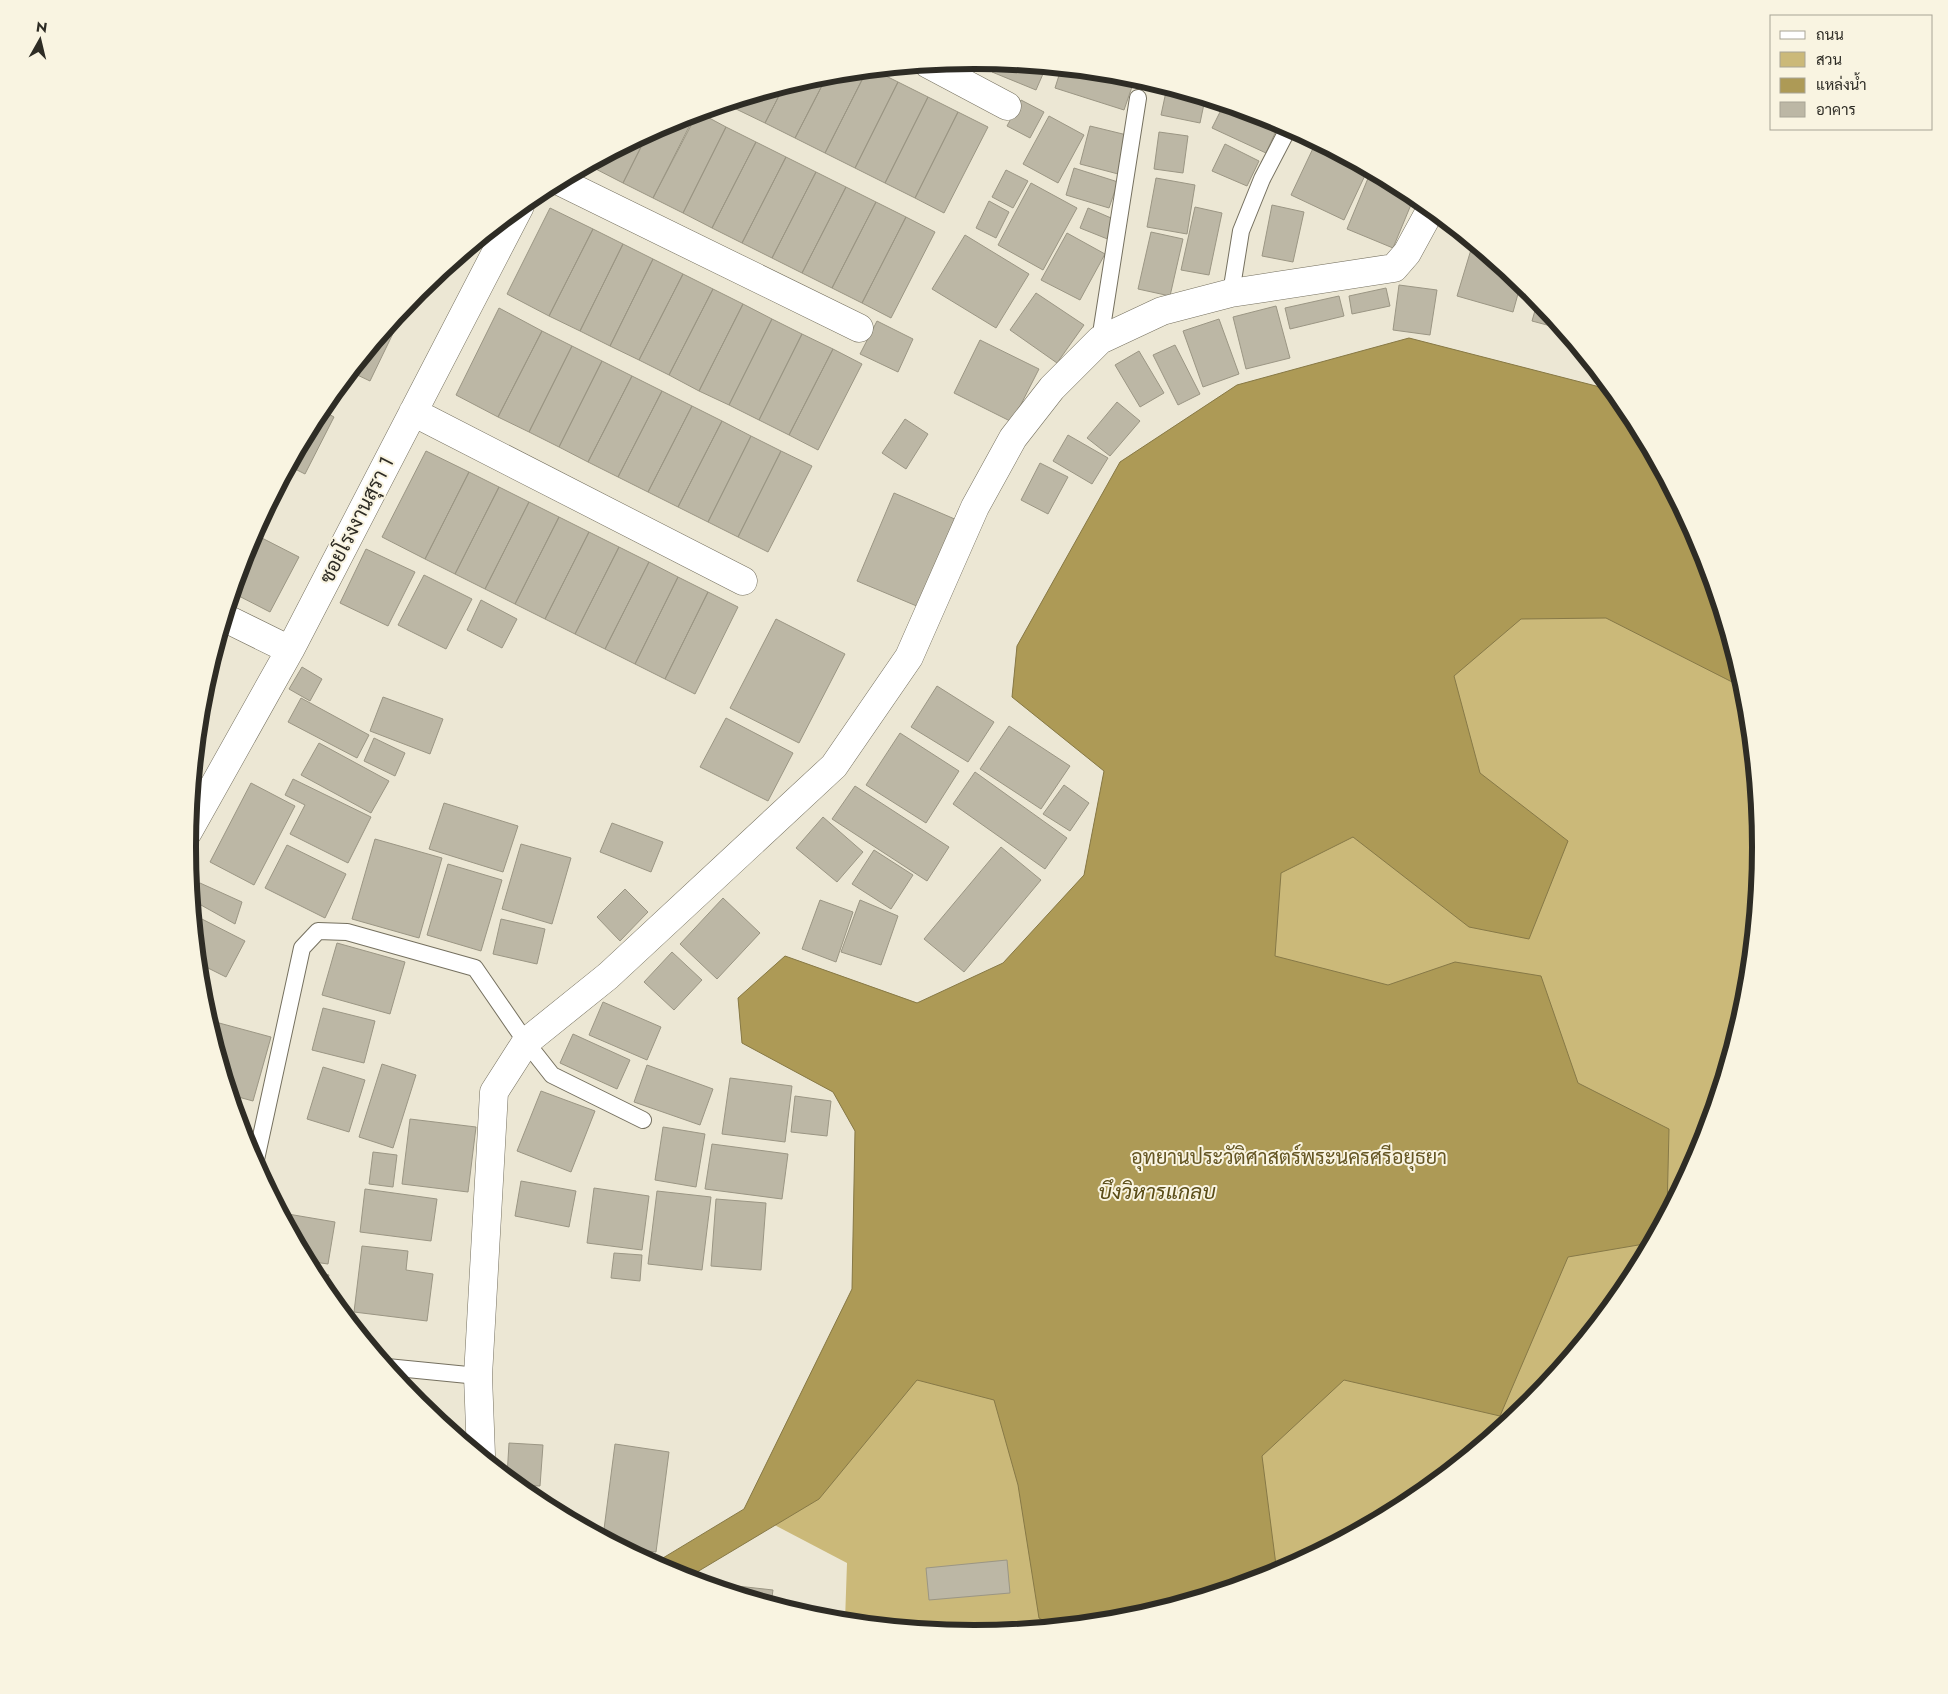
<svg xmlns="http://www.w3.org/2000/svg" width="1948" height="1694" font-family="Jost,Sarabun,sans-serif">
	<rect width="100%" height="100%" fill="#ece7d4"/>
	<path fill="#cbb979" d="M1409 338 1596 386 1615 394 1629 410 1701 546 1746 694 1761 847 1746 1001 1701 1148 1628 1284 1530 1404 1411 1502 1275 1574 1127 1619 974 1634 845 1621 847 1563 744 1509 852 1289 855 1131 833 1092 742 1043 738 998 785 956 918 1003 1003 963 1084 875 1104 771 1012 697 1017 646 1120 462 1237 385Z"/>
	<path fill="#ad9a56" stroke="#877947" d="M1409 338 1596 386 1615 394 1629 410 1701 546 1743 685 1740 686 1606 618 1521 619 1454 676 1480 773 1568 841 1529 939 1469 927 1353 837 1281 873 1275 956 1388 985 1455 962 1541 976 1578 1083 1669 1129 1667 1212 1650 1243 1568 1257 1500 1416 1344 1380 1262 1456 1277 1573 1275 1574 1127 1619 1053 1626 1039 1618 1018 1485 994 1400 917 1380 819 1499 687 1578 673 1574 653 1564 744 1509 852 1289 855 1131 833 1092 742 1043 738 998 785 956 917 1003 1003 963 1084 875 1104 771 1012 697 1017 646 1120 462 1237 385Z"/>
	<path fill="#bcb7a5" stroke="#9b9684" d="M997 62 1046 67 1036 90 992 72Z
		M1061 69 1111 74 1134 81 1124 110 1055 88Z
		M867 70H874L898 82 855 168 825 153Z
		M867 70 825 153 795 138 828 74Z
		M828 74 795 138 765 123 784 86Z
		M898 82 928 97 885 183 855 168Z
		M784 86 765 123 736 109 740 99Z
		M1167 87 1205 99 1200 123 1161 115Z
		M928 97 958 112 915 198 885 183Z
		M740 99 736 109 726 104Z
		M1021 100 1044 112 1030 138 1007 126Z
		M1224 104 1280 122 1266 153 1212 128Z
		M698 112 726 127 683 213 653 198Z
		M958 112 988 127 944 213 915 198Z
		M696 113 653 198 623 183 648 133 673 120Z
		M1049 116 1084 135 1058 183 1023 164Z
		M1090 126 1131 136 1122 175 1080 164Z
		M726 127 756 142 712 228 683 213Z
		M1159 132 1188 136 1183 173 1154 169Z
		M648 133 623 183 588 165Z
		M756 142 786 157 742 243 712 228Z
		M1316 142 1368 169 1344 220 1291 195Z
		M1225 144 1259 161 1247 186 1212 171Z
		M786 157 816 172 772 258 742 243Z
		M1074 168 1118 182 1109 208 1066 195Z
		M1006 170 1028 181 1013 208 992 197Z
		M1371 171 1415 195 1393 248 1347 229Z
		M816 172 846 187 802 273 772 258Z
		M1156 178 1195 185 1187 234 1147 227Z
		M1031 183 1077 208 1043 270 998 245Z
		M846 187 876 202 832 288 802 273Z
		M989 201 1009 212 996 238 976 228Z
		M876 202 906 217 862 303 832 288Z
		M1272 205 1304 212 1293 262 1262 256Z
		M1195 207 1222 213 1209 275 1181 270Z
		M550 208 593 229 549 316 507 294Z
		M1088 208 1118 221 1110 240 1080 228Z
		M906 217 935 232 891 318 862 303Z
		M593 229 623 244 580 331 549 316Z
		M1151 232 1183 239 1170 296 1138 289Z
		M1067 233 1105 254 1080 300 1041 280Z
		M965 235 1029 274 996 328 932 289Z
		M1473 243 1521 283 1513 312 1457 296Z
		M623 244 653 259 610 346 580 331Z
		M653 259 683 274 639 360 610 346Z
		M683 274 713 289 669 375 639 360Z
		M1399 285 1437 290 1430 335 1393 330Z
		M1386 288 1390 306 1352 314 1349 296Z
		M713 289 743 304 699 391 669 375Z
		M1036 293 1084 325 1057 363 1010 330Z
		M1339 296 1344 316 1290 329 1285 308Z
		M1538 300 1562 329 1532 321Z
		M743 304 772 319 729 405 699 391Z
		M1276 306 1290 358 1246 369 1233 317Z
		M499 308 542 331 498 417 456 395Z
		M395 317 400 319 370 381 351 372Z
		M772 319 802 334 759 420 729 405Z
		M1219 319 1239 374 1203 387 1183 331Z
		M877 321 913 339 898 372 860 354Z
		M542 331 572 346 529 432 498 417Z
		M802 334 833 349 789 435 759 420Z
		M980 340 1039 369 1012 422 954 393Z
		M1175 345 1200 394 1178 405 1153 355Z
		M572 346 602 361 559 447 529 432Z
		M833 349 862 364 818 450 789 435Z
		M1139 351 1164 393 1140 407 1115 365Z
		M602 361 632 376 588 462 559 447Z
		M632 376 662 391 618 477 588 462Z
		M662 391 692 406 648 492 618 477Z
		M1117 402 1140 421 1110 456 1087 438Z
		M692 406 722 421 678 507 648 492Z
		M320 409 334 417 305 474 289 466Z
		M905 419 928 434 906 469 882 453Z
		M722 421 751 436 708 522 678 507Z
		M1068 435 1108 458 1092 484 1053 461Z
		M751 436 781 451 738 537 708 522Z
		M426 451 469 472 425 559 382 537Z
		M781 451 812 466 768 552 738 537Z
		M1040 463 1068 477 1048 514 1021 500Z
		M469 472 499 487 455 574 425 559Z
		M499 487 529 502 485 589 455 574Z
		M894 493 957 520 919 607 857 581Z
		M529 502 559 517 515 604 485 589Z
		M559 517 589 532 545 619 515 604Z
		M589 532 619 547 575 634 545 619Z
		M258 536 299 557 270 612 233 593 239 572Z
		M619 547 649 562 605 649 575 634Z
		M366 549 415 572 388 626 340 603Z
		M649 562 678 577 635 664 605 649Z
		M424 575 472 599 446 649 398 625Z
		M678 577 708 592 665 679 635 664Z
		M708 592 738 607 695 694 665 679Z
		M481 600 517 619 502 648 467 630Z
		M776 619 845 654 799 743 730 708Z
		M302 667 322 679 310 701 289 689Z
		M205 684 214 688 200 717 202 693Z
		M937 686 994 722 968 762 911 727Z
		M383 697 443 719 430 754 370 731Z
		M301 698 369 735 357 758 288 722Z
		M726 718 793 753 768 801 700 767Z
		M1009 726 1070 766 1041 809 980 769Z
		M900 733 959 771 926 823 866 785Z
		M374 738 405 753 395 776 364 761Z
		M319 743 389 781 371 813 301 775Z
		M975 772 1067 838 1045 869 953 804Z
		M293 779 371 817 348 863 290 834 305 805 285 795Z
		M251 783 295 806 254 885 210 862Z
		M1064 785 1089 803 1070 831 1043 814Z
		M855 786 949 847 927 881 832 819Z
		M444 803 518 826 503 872 429 849Z
		M823 817 863 852 837 882 796 848Z
		M612 823 663 842 651 872 600 852Z
		M375 839 442 858 419 938 352 919Z
		M521 844 571 858 552 924 502 909Z
		M287 845 346 874 325 918 265 888Z
		M1001 847 1041 880 964 972 924 939Z
		M874 850 913 875 891 909 852 884Z
		M448 864 502 880 481 951 427 935Z
		M200 883 242 902 235 924 192 900V893Z
		M625 889 648 912 620 941 597 917Z
		M723 898 760 933 717 979 680 944Z
		M820 900 853 912 836 962 802 949Z
		M860 900 898 916 881 965 841 952Z
		M194 915 245 941 226 977 198 963Z
		M501 919 545 929 537 964 493 954Z
		M337 943 405 962 390 1014 322 995Z
		M672 952 702 980 674 1010 644 982Z
		M603 1002 661 1027 647 1060 589 1035Z
		M323 1008 375 1021 364 1063 312 1050Z
		M208 1020 271 1037 253 1101 231 1095Z
		M573 1034 630 1060 617 1089 560 1063Z
		M382 1064 416 1075 393 1148 359 1137Z
		M647 1065 713 1089 700 1125 634 1102Z
		M323 1067 365 1080 349 1132 307 1119Z
		M730 1078 792 1086 785 1142 722 1134Z
		M541 1091 595 1111 571 1172 517 1151Z
		M795 1096 831 1101 827 1136 791 1132Z
		M410 1119 476 1127 468 1192 402 1184Z
		M663 1127 705 1134 696 1187 655 1180Z
		M712 1144 788 1154 782 1199 705 1189Z
		M373 1152 397 1155 393 1187 369 1184Z
		M521 1181 576 1191 569 1227 515 1216Z
		M594 1188 649 1196 642 1250 587 1243Z
		M365 1189 437 1199 431 1241 360 1232Z
		M657 1191 711 1197 702 1270 648 1264Z
		M716 1199 766 1203 761 1270 711 1266Z
		M282 1213 335 1222 328 1264 307 1261Z
		M362 1246 408 1251 406 1270 433 1274 427 1321 354 1312Z
		M614 1253 642 1255 640 1281 611 1278Z
		M313 1272 329 1275 325 1291 319 1284Z
		M509 1443 543 1445 540 1486 517 1485 507 1477Z
		M615 1444 669 1452 656 1552 624 1548 603 1537Z
		M1007 1560 1010 1593 929 1600 926 1568Z
		M701 1582 773 1590 771 1604 701 1583Z"/>
	<g fill="none" stroke-linecap="round" stroke-linejoin="round">
		<g stroke="#75705f" stroke-width="18">
			<path id="service" d="M1231 293 1241 231 1262 179 1289 127
				M1100 340 1138 98
				M255 1164 302 948 318 931 347 932 475 968 526 1042 552 1075 643 1120
				M387 1367 478 1376"/>
		</g>
		<g stroke="#75705f" stroke-width="29">
			<path id="minor" d="M928 64 1007 106
				M559 181 859 328
				M413 412 743 581
				M225 618 290 650
				M188 832 290 650 520 206
				M481 1455 478 1376 494 1092 526 1042 608 976 834 766 909 657 975 507 1013 438 1052 388 1100 340 1162 311 1231 293 1394 268 1407 253 1431 209"/>
		</g>
		<use href="#service" stroke="#fff" stroke-width="16"/>
		<use href="#minor" stroke="#fff" stroke-width="28"/>
	</g>
	<g text-anchor="middle" dominant-baseline="central" stroke-width="4" stroke-linejoin="round" paint-order="stroke">
		<g font-size="20" fill="#2e2c25" stroke="#f9f4e1">
			<text transform="translate(357 520) rotate(-63)">ซอยโรงงานสุรา 1</text>
		</g>
		<g font-size="20" fill="#645522" stroke="#f9f4e1">
			<text x="1289" y="1157">อุทยานประวัติศาสตร์พระนครศรีอยุธยา</text>
		</g>
		<g font-size="21" font-style="italic" fill="#5a4c17" stroke="#f9f4e1">
			<text x="1157" y="1192">บึงวิหารแกลบ</text>
		</g>
	</g>
	<path d="M0 0H1948V1694H0ZM196 847a778 778 0 1 1 1556 0a778 778 0 1 1-1556 0Z" fill="#f9f4e1" fill-rule="evenodd"/>
	<path fill="none" stroke="#2e2c25" stroke-width="6" d="M196 847a778 778 0 1 1 1556 0a778 778 0 1 1-1556 0Z"/>
	<rect x="1770" y="15" width="162" height="115" fill="#f9f4e1" stroke="#a8a496"/>
	<rect x="1780" y="31" width="25" height="8" fill="#ffffff" stroke="#a8a496"/>
	<text x="1816" y="40" font-size="15" fill="#2e2c25">ถนน</text>
	<rect x="1780" y="52" width="25" height="15" fill="#cbb979" stroke="#a8a496"/>
	<text x="1816" y="65" font-size="15" fill="#2e2c25">สวน</text>
	<rect x="1780" y="78" width="25" height="15" fill="#ad9a56" stroke="#a8a496"/>
	<text x="1816" y="90" font-size="15" fill="#2e2c25">แหล่งน้ำ</text>
	<rect x="1780" y="102" width="25" height="15" fill="#bcb7a5" stroke="#a8a496"/>
	<text x="1816" y="115" font-size="15" fill="#2e2c25">อาคาร</text>
	<g transform="translate(40 40) rotate(8)" stroke="#f9f4e1" stroke-width="4" paint-order="stroke">
	<path d="M0-4L9 19L0 12L-9 19Z" fill="#2e2c25"/>
	<text y="-8" font-size="14" font-weight="bold" text-anchor="middle" fill="#2e2c25">N</text>
	</g>
</svg>
